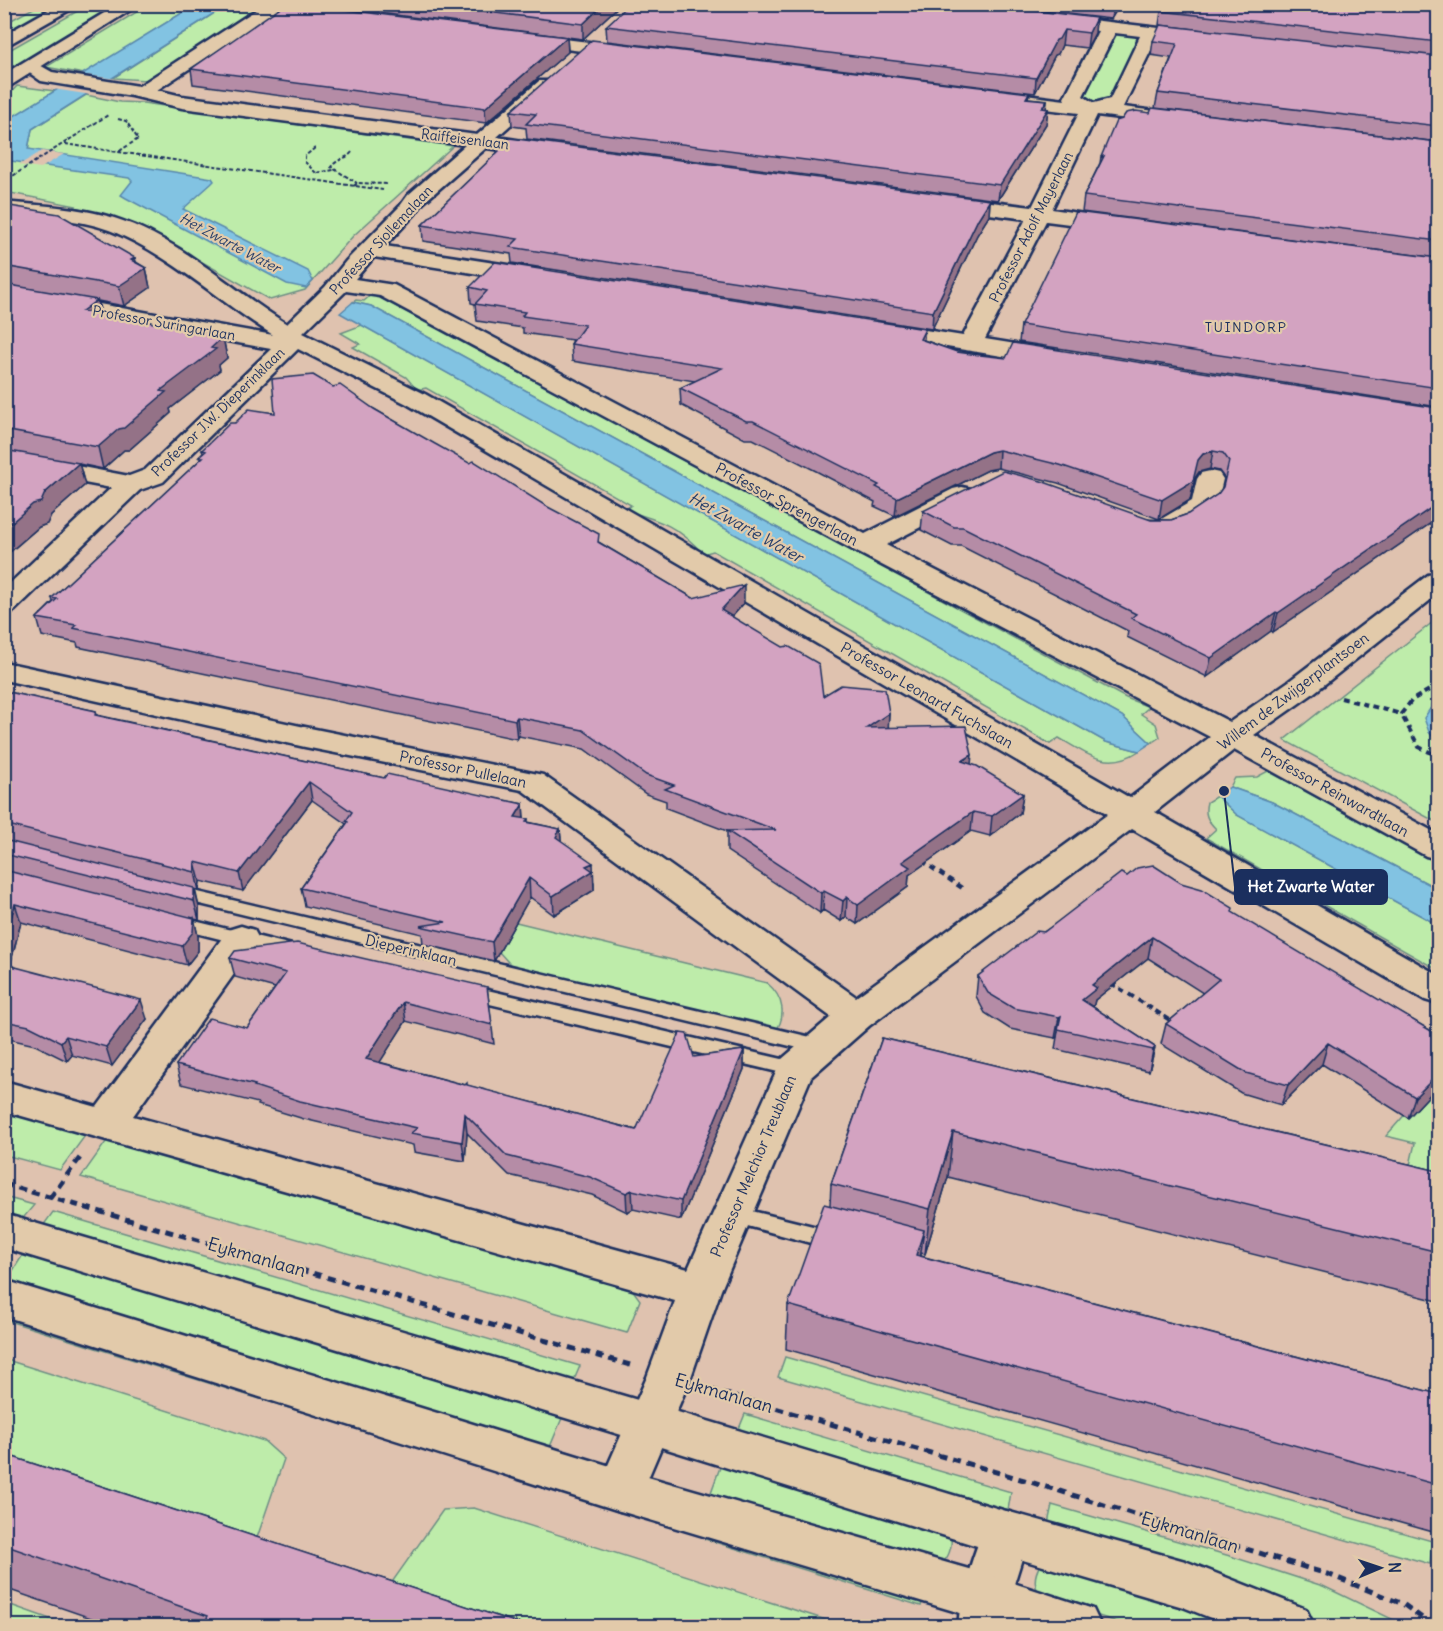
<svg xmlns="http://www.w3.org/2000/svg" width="1443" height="1631" font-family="Delius,sans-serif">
	<rect width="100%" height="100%" fill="#dfc2af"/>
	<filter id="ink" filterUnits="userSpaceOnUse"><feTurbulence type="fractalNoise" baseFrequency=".0167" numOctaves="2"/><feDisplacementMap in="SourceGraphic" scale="12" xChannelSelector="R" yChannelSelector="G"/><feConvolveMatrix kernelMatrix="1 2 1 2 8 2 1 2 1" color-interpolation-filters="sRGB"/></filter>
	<g filter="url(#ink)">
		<path fill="#beecaa" stroke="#6c8e84" stroke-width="1.5" d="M39 5H60L5 35 4 24Z
			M88 5H122L5 74 4 53Z
			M148 5H195L84 74 46 67Z
			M227 5H266L146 80 113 78Z
			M1109 27 1151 32 1117 103 1091 109 1073 98Z
			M17 86 55 91 5 122V99Z
			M86 95 120 102 143 103 453 146 353 236 305 290 270 300 138 226 75 207 76 206 5 192 4 157 62 156 28 149 32 129Z
			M371 295 379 297 1126 698 1149 707 1141 714 1156 724 1160 737 1151 743 1122 716 371 306 353 302 356 300 364 301Z
			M362 325 1106 742 1139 751C1109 771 1088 755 1059 738L1050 744 713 551 703 554C681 528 660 520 627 511L626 509 631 505 426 388 417 390 406 377 353 347 360 344 341 333Z
			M1438 618V704L1432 706 1429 732 1438 743V823L1284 740Z
			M1268 771 1438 863V889L1272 802 1230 787 1235 778 1257 777Z
			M1217 796 1237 815 1438 925V970L1206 838 1216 829C1207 820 1204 814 1207 802Z
			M516 922 767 983C784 997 787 1017 774 1034L516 971 499 952Z
			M1438 1077V1171L1410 1165 1415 1143 1386 1136Z
			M4 1111 87 1133 60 1170 5 1155Z
			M108 1139 629 1285 640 1300 627 1333 81 1177Z
			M4 1197 34 1205 19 1223 5 1219Z
			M53 1212 580 1366 571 1387 40 1230Z
			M26 1250 565 1411 549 1449 5 1283Z
			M4 1309 529 1471 524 1481 5 1320Z
			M785 1357 1432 1541 1430 1564 778 1377Z
			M4 1359 264 1441 284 1459 246 1570 5 1482Z
			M745 1414 1011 1492 1007 1516 736 1436Z
			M723 1459 950 1534C953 1543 950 1556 943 1562L709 1498Z
			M1052 1505 1230 1556 1323 1586 1394 1620 1390 1626H1322L1276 1604 1047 1528Z
			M474 1508 845 1626H423L373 1609 443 1510Z
			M710 1527 925 1593 921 1606 705 1539Z
			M1040 1565 1209 1608 1252 1626H1130L1045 1599C1033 1590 1033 1577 1040 1565Z
			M5 1603 70 1626H5Z"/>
		<path fill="#82c3e2" stroke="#5988ad" stroke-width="1.5" d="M195 5H227L32 129 28 149 212 178 214 181 211 184 183 209 308 271 313 281 306 288 287 284 126 198 121 195 132 181 129 178 11 161 4 157V122Z
			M353 302 371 306 1122 716 1151 743 1139 751 1106 742 340 313Z
			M1438 704V743L1429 732 1424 718 1432 706Z
			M1230 787 1272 802 1438 889V925L1237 815 1217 796Z"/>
		<path fill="#dfc2af" d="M78 74 117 79 92 95 53 89Z
			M42 151 64 154 41 168 19 165Z"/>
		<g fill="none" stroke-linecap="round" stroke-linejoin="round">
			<g stroke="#1b2f5e" stroke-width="5">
				<path id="service" d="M177 887 819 1039 826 1041 828 1046 826 1051 819 1053 171 897 168 893 171 889Z
					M174 916 292 945 298 947 301 951 298 955 292 957 168 926 165 922 168 918Z
					M466 985 795 1062 802 1064 805 1069 802 1074 795 1076 460 997 457 992 460 987Z
					M732 1206 833 1231 840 1234 843 1240 840 1246 833 1249 725 1220 722 1214 725 1208Z"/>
			</g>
			<g stroke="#1b2f5e" stroke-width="5">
				<path id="minor" d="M265 4 323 9 329 10 332 14 329 18 323 19 274 13 157 90 182 96 477 135 539 81H553L555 85 497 137 555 146 558 150 555 154 548 156 486 148 423 203 415 214 385 246 534 269 542 271 545 276 542 281 534 283 374 257 355 279 394 285 865 534 953 489 962 487 971 489 975 495 971 501 886 545 1230 722 1289 681 1428 575 1438 573V594L1311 695 1254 735 1438 834V859L1426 856 1234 750 1155 812 1438 975V1004L1425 1000 1132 829 869 1026 811 1077 721 1290 691 1377 643 1490 636 1505 620 1511 604 1505 597 1490 647 1377 675 1301 4 1111V1081L97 1107 228 930 241 926 254 930 259 939 133 1116 688 1269 782 1059 831 1017 522 790 305 747 4 680V662L305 727 543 775 856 997 1108 814 407 404 298 349 163 482 140 490 14 611 4 614V589L111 488 4 468V452L129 476 145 470 271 349 4 301V287L273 335C218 301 170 254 109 230 77 218 39 218 4 214V202C44 206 85 207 123 221 183 242 232 290 287 324L325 287 346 261 400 206 408 195 465 145 182 108 132 96 41 81 21 67 24 63H36L52 72 139 86ZM346 291 380 296 855 551 1210 737 1130 798 425 394 303 333Z
					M1050 15 1201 33 1207 34 1210 38 1207 42 1201 43 1157 38 1123 107 1172 113 1179 115 1182 119 1179 123 1172 125 1097 115 1052 209 1123 220 1127 224 1123 228 1116 230 1046 221 985 339 1052 350 1060 352 1064 357 1060 362 1052 364 873 335 869 330 873 325 881 323 963 336 1026 219 944 208 937 206 934 202 937 198 944 196 1032 207 1079 113 1002 104 995 102 993 98 995 94 1002 92 1065 100 1064 98 1098 31 1044 24 1041 20 1044 16ZM1115 33 1140 36 1110 99 1094 103 1083 96Z
					M523 34 630 47 636 48 639 52 636 56 630 57 517 43 514 39 517 35Z
					M1210 471 1219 473 1223 479 1217 505 1213 511C1196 521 1177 539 1156 534L1152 528 1156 522 1192 501 1197 479 1201 473Z
					M1006 1511 1023 1517 1030 1533 1010 1597 1007 1626H958C961 1590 974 1551 989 1517Z"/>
			</g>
			<g stroke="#1b2f5e" stroke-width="5">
				<path id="secondary" d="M4 1214 648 1403 1006 1511 1185 1561 1306 1609 1314 1626H1231L1183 1607 1006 1555 648 1443 4 1248Z
					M4 1280 620 1469 986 1574 1093 1609 1101 1626H1004L620 1511 4 1316Z"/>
			</g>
			<g stroke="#1b2f5e" stroke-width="5">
				<path id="primary" d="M59 4H80L4 47V35Z
					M119 4H140L10 86 4 87V74Z"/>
			</g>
			<path stroke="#1b2f5e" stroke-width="2" stroke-dasharray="4 2" stroke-linecap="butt" d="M118 119 126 121 138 139 118 152 383 190
				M65 144 118 152
				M315 148 305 156V162L316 173 334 170
				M352 152C347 159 338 158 331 167L357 183
				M8 179 108 115
				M354 186 357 183 387 184"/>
			<path stroke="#1b2f5e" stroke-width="4" stroke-dasharray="6 4.5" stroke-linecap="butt" d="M1438 685 1412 700 1401 714 1419 747 1438 756
				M1341 698 1401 714
				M922 861 965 890
				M1111 983 1173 1022"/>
			<path stroke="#1b2f5e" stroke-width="5" stroke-dasharray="8 6" stroke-linecap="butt" d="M4 1184 630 1365
				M50 1198 82 1155
				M709 1389 1024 1480 1330 1575 1403 1604 1433 1626"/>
			<use href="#service" fill="#e2caaa" fill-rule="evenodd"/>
			<use href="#minor" fill="#e2caaa" fill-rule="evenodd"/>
			<use href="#secondary" fill="#e2caaa" fill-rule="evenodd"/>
			<use href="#primary" fill="#e2caaa" fill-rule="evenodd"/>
		</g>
		<path fill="#b58ca6" stroke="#1b2f5e" stroke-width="1.5" d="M309 4H621L583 39Z
			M982 4H1120L1111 19Z
			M1438 4V518L1273 632 1271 631 1207 677 1127 637 1128 631 961 546H952L921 530 923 511 1171 520 1188 514 1218 494 1223 487 1225 479 1219 471 1210 469 1199 472 1195 478 1190 500 1159 519 1058 483 998 468 988 470 895 516 874 506 875 502 816 471 753 439H745L681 405 680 388 695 381 572 361 571 344 573 340 523 333V328L477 321 475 304 471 303 470 287 924 340 957 352 971 354 1438 408V407L1019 342 1021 325 1438 258 1082 212 1084 196 1100 163 1101 157 1438 142 1155 108 1158 93 1171 58 1151 55 1153 41H1298L1159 25 1161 11Z
			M1096 18 1095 33 1087 48 1062 45 1058 54 1055 55 1035 93 607 41 606 26Z
			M567 37 568 52 486 123 193 84 191 69Z
			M1029 93 1028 98 1047 100 1046 109H1048L1046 124 998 200 527 139 526 128 512 126 511 111Z
			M497 150 990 200 989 216 977 235 932 329 512 263 511 254 423 241 422 225 497 153Z
			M4 205 135 258 136 262 146 268 150 288 124 306 98 301 101 314 221 334 222 337H223L227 358 219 365 220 370 170 409 171 413 129 450H124L103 469 79 464 85 485 51 515 47 524 39 527 4 557Z
			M333 387 374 409 693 598 744 603 732 617 823 696 889 713 888 727 971 764 1023 794 1020 813 990 836 971 831 909 875 908 887 857 924 846 917 841 921 823 910 820 913 727 851V831L666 808V801L646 794 584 749 519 736 517 739 78 647 77 643 42 636 37 618 53 602 52 598 200 460 199 457 203 453 202 450 235 423 275 413Z
			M4 691 96 711 97 715 384 778 523 804 524 819H528V822L560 829 561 841 594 882V890L554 915 530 897 494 961 423 944 422 934 305 906 301 888 346 824 312 800 243 891 200 881 199 891 195 889 199 907V920L194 919 198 936V951L187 965 21 922 10 965 147 1019 112 1066 72 1055 67 1061 35 1045 4 1038Z
			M1127 876 1181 883 1438 1035V1086L1408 1118 1322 1064 1281 1105 1241 1093 1161 1044 1166 1024 1203 993 1148 958 1095 1000 1093 1007 1155 1047 1149 1071 1055 1049 1057 1037 1055 1038 1010 1029 985 1013 976 996 978 976Z
			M230 958 487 987 494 1044 406 1021 379 1062 636 1130 694 1057 744 1050V1069L681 1220 633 1209 627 1212 592 1195 509 1175 467 1133 465 1161 414 1152 413 1145 304 1119 258 1105V1103L181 1084 176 1065 247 1028 275 988 235 977Z
			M882 1038 1438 1171V1301L948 1177 925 1254 921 1253V1256L1438 1394V1521L1433 1532 786 1349 788 1305 830 1205 831 1184Z
			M1438 1326V1389L1435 1387Z
			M4 1454 527 1626H114L4 1588Z"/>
		<path fill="#947287" stroke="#1b2f5e" stroke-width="1.5" d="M604 4H621L583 39V24Z
			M1120 4 1111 19 1113 5Z
			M1096 18 1095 33 1087 48 1089 33Z
			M1064 30 1062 45 1058 54 1055 55 1035 93 1036 78 1056 40Z
			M567 37 568 52 486 123 485 108Z
			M1047 100 1046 111 1048 109 1046 124 998 200 1000 185Z
			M990 200 989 216 977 235 932 329 933 312 978 219Z
			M135 258 138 273 146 268 150 288 124 306 119 286 131 260Z
			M97 300 102 321 82 311Z
			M925 329 923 346 920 339Z
			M221 334 222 338 223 337 227 358 219 365 220 370 170 409 171 413 129 450H124L103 469 98 447 160 391 211 348Z
			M999 450 998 468 988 470 895 516 897 498 990 452Z
			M1213 451 1210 469 1199 472 1195 478 1190 500 1159 519 1162 500 1198 460 1203 454Z
			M79 463 85 485 51 515 47 524 39 527 4 557V529Z
			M1438 503V518L1273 632 1278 613Z
			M744 585V603L721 629V610Z
			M1276 612 1271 631 1207 677 1211 658Z
			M889 713 888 732 867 728Z
			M517 717 519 736 517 739 515 720Z
			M972 755 970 774 962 761Z
			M309 782 312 800 243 891 239 873Z
			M1023 794 1020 813 990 836 992 816Z
			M523 804 524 822 515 817Z
			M973 812 971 831 909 875 908 887 857 924 858 905 902 862Z
			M560 829 562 848 556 837Z
			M195 862 200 881 199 891 195 872Z
			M593 863 594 890 554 915 553 896 586 866Z
			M529 878 530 897 494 961 492 942Z
			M194 888 199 907V920L194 901Z
			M824 891 823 910 820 913 821 893Z
			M847 897 846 917 841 921 843 901Z
			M15 904 21 922 6 981 4 978V942Z
			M194 918 198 936V951L187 965 182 946Z
			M1152 937 1148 958 1095 1000 1093 1008 1082 1000 1092 985Z
			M141 1000 147 1019 112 1066 106 1047Z
			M403 1002 406 1021 370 1078 366 1059Z
			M1061 1016 1057 1037 1055 1038 1059 1017Z
			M66 1036 72 1055 67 1061 61 1042Z
			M1328 1043 1322 1064 1281 1105 1288 1085Z
			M1155 1047 1149 1071 1153 1050Z
			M744 1050V1069L681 1220V1201Z
			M1438 1074V1086L1408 1118 1415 1097Z
			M465 1114 467 1133 465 1161 462 1142Z
			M953 1132 948 1177 925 1254 930 1209Z
			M632 1190 633 1209 627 1212 626 1193Z
			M924 1230 918 1274 916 1255Z"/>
		<path fill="#d3a3c1" stroke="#1b2f5e" stroke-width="1.5" d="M285 4H296L567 37 485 108 191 69Z
			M425 4H604L583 24Z
			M630 4H978L1096 18 1089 33 1064 30 1059 39 1056 40 1036 78 606 26Z
			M1164 4H1438V42L1161 11Z
			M1160 25 1438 56V126L1158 93 1177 44 1153 41Z
			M592 40 1029 93 1026 98 1047 100 1042 108 1048 109 1000 185 526 124 536 114 511 111Z
			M1152 108 1438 142V241L1084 196 1104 156 1101 157 1116 121 1122 119 1126 113 1136 111 1150 113Z
			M509 138 990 200 978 219 933 312 510 247 518 239 422 225 499 151 497 150Z
			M4 205 59 214 135 258 131 260 146 268 119 286 4 266Z
			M1076 212 1438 258V388L1021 325Z
			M495 262 925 329 920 339 957 352 971 354 1006 358 1013 343 1438 408V503L1278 613 1276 612 1211 658 1131 618 1136 614 963 527H954L923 511 1003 471 1041 481 1151 520H1171L1188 514 1218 494 1223 487 1229 461 1223 453 1213 451 1203 454 1198 460 1193 481 1162 500 1060 465 999 450 990 452 897 498 876 487 879 485 753 421H746L680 388 722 368 571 344 585 325 522 316 525 312 475 304 487 291 470 287Z
			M4 284 97 300 82 311 221 334 219 336 223 337 211 348 216 349 160 391 166 392 124 428 119 429 98 447 4 430Z
			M313 375 333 387 340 385 374 409 435 444 469 463 474 461 546 506 599 534 598 542 693 598 744 585 721 610 783 647 788 646 819 664 823 696 841 685 885 689 889 713 867 728 966 726 972 755 962 761 977 766 1023 794 992 816 973 812 902 862 910 867 858 905 847 897 843 901 824 891 821 893 727 831 776 830 665 789 674 785 646 775 583 730 517 717 515 720 73 628 76 625 37 618 57 599 52 598 203 457H199L206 451 202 450 230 423H235L249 409 275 413 272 379Z
			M4 450 79 463 45 493 41 502 33 504 4 529Z
			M4 691 96 711 95 715 154 728 384 778 387 774 523 804 515 817 528 819 526 822 560 829 556 837 593 863 586 866 593 871 553 896 529 878 492 942 420 926 446 922 301 888 348 822 346 821 352 812 309 782 239 873 195 862V872L4 824Z
			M4 840 194 888V901L4 854Z
			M1153 865 1181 883 1202 889 1233 908 1232 912 1438 1035V1074L1415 1097 1328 1043 1288 1085 1246 1073 1166 1024 1219 979 1152 937 1092 985 1097 988 1082 1000 1155 1047 1153 1050 1058 1029 1061 1016 1059 1017 1013 1008 988 993 978 976 1037 931 1044 932 1121 873 1127 876 1137 868Z
			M4 870 194 918 193 932 182 946 15 904 4 942Z
			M297 943 487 987 492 1025 403 1002 366 1059 465 1085 467 1083V1085L636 1130 680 1033 687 1034 694 1057 744 1050 681 1201 632 1190 626 1193 590 1177 507 1156 465 1114 462 1142 411 1133 417 1128 300 1101 254 1086 255 1085 176 1065 209 1018 247 1028 286 973 230 958 235 951Z
			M4 964 141 1000 106 1047 66 1036 61 1042 29 1026 4 1021Z
			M882 1038 1438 1171V1252L953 1132 930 1209 831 1184Z
			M824 1204 924 1230 916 1255 1438 1394V1485L788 1305Z
			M4 1454 527 1626H203L208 1616 4 1545Z"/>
	</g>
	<g text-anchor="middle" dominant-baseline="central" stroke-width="4.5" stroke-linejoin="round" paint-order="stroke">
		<g font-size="14" fill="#1b2f5e" stroke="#e2caaa">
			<text transform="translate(465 139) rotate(7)">Raiffeisenlaan</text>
			<text transform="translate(1031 227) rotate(-63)">Professor Adolf Mayerlaan</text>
			<text transform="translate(381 240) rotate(-47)">Professor Sjollemalaan</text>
			<text transform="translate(164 323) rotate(10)">Professor Suringarlaan</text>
			<text transform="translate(218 412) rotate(-44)">Professor J.W. Dieperinklaan</text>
		</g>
		<g font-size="14" font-style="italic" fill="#253e6b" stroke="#e2caaa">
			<text transform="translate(230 243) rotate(28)">Het Zwarte Water</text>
		</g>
		<g font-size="14" letter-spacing="1.5" fill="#1b2f5e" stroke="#e2caaa">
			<text x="1246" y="327">TUINDORP</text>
		</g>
		<g font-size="15" fill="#1b2f5e" stroke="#e2caaa">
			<text transform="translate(787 504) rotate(28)">Professor Sprengerlaan</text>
			<text transform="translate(1293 691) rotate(-37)">Willem de Zwijgerplantsoen</text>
			<text transform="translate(927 695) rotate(30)">Professor Leonard Fuchslaan</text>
			<text transform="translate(463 769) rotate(12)">Professor Pullelaan</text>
			<text transform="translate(1335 792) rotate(29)">Professor Reinwardtlaan</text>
			<text transform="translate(411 950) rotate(13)">Dieperinklaan</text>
			<text transform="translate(753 1166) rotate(-67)">Professor Melchior Treublaan</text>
		</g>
		<g font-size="16" font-style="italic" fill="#253e6b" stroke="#e2caaa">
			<text transform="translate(746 527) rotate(29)">Het Zwarte Water</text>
		</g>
		<g font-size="18" fill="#1b2f5e" stroke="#e2caaa">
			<text transform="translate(257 1257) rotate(16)">Eykmanlaan</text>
			<text transform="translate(724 1393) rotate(16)">Eykmanlaan</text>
			<text transform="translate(1190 1532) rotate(17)">Eykmanlaan</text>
		</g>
	</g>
	<path fill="none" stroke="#1b2f5e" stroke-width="2" d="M1224 791L1235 887"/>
	<circle fill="#1b2f5e" stroke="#e2caaa" stroke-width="2" cx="1224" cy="791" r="6"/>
	<rect fill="#1b2f5e" stroke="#1b2f5e" stroke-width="2" x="1235" y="870" width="152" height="34" rx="6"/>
	<g font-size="16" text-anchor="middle" font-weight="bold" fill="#fff">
		<text x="1311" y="892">Het Zwarte Water</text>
	</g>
	<rect width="1443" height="1631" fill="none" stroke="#e2caaa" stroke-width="24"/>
	<rect x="12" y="12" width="1419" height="1607" fill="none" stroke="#1b2f5e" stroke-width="2" filter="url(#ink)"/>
	<g transform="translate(1380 1568) rotate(88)" stroke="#e2caaa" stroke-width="4.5" paint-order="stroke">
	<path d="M0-4.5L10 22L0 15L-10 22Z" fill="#1b2f5e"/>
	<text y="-9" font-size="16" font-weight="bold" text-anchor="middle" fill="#1b2f5e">N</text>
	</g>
</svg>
